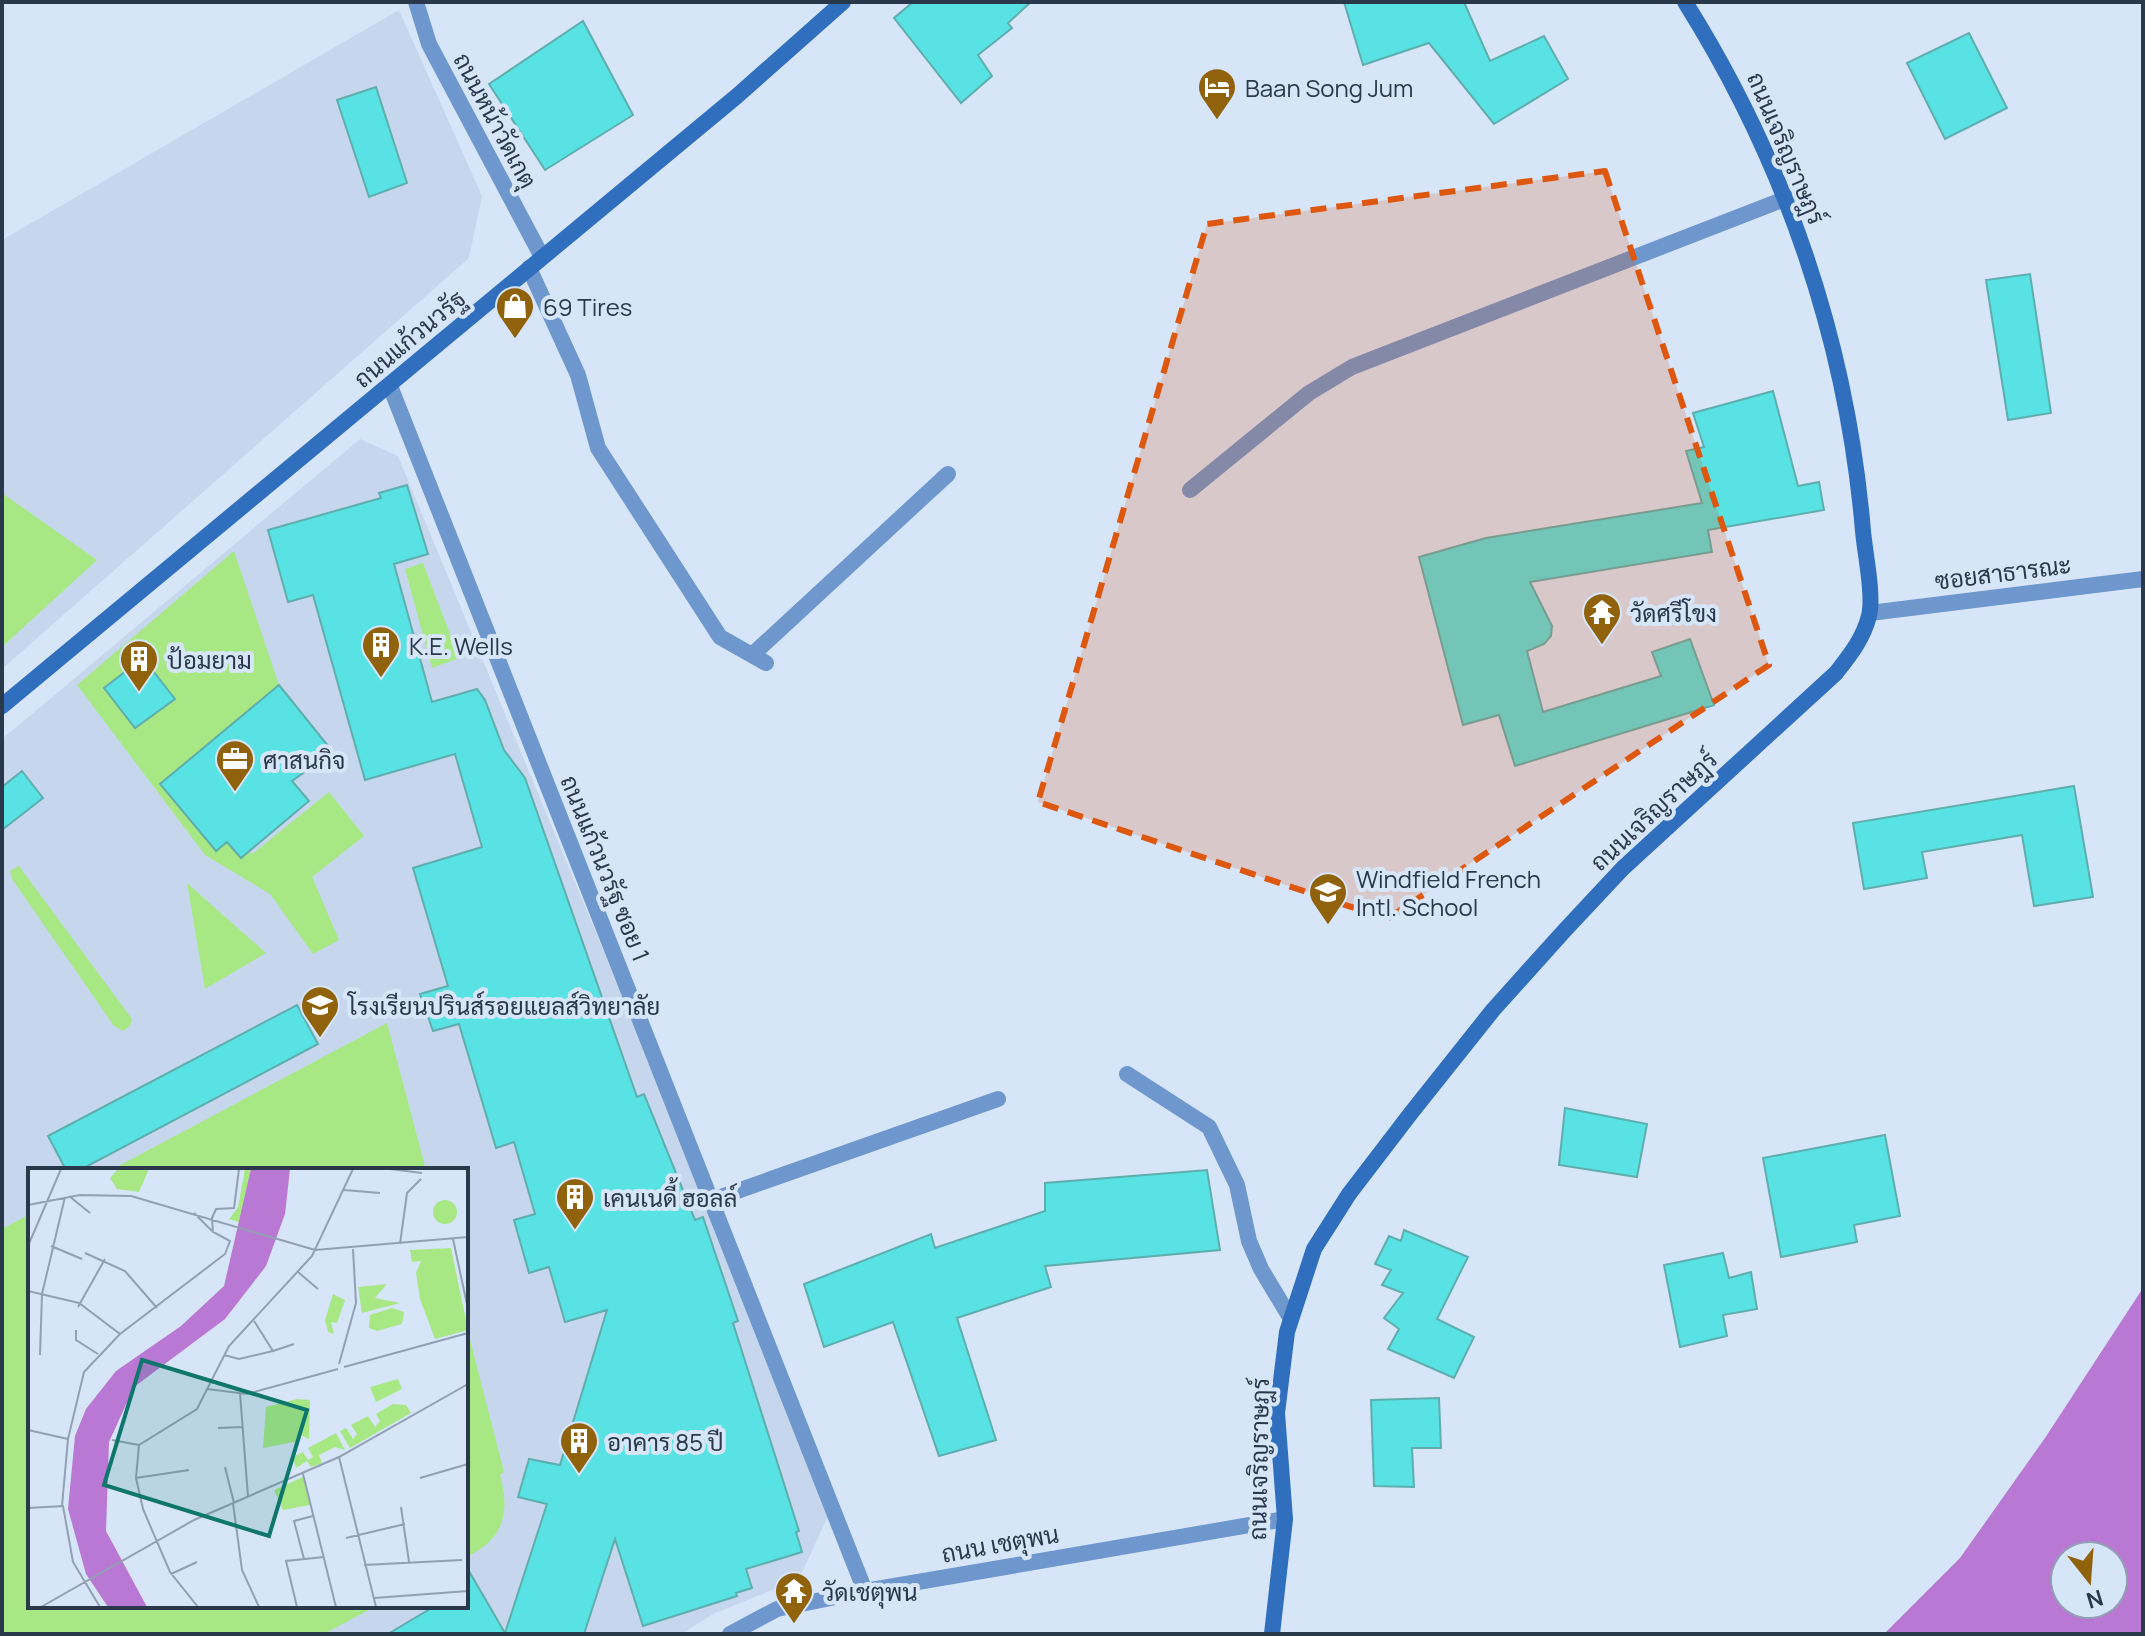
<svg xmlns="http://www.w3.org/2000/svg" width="2145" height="1636" font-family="Manrope,Sarabun,sans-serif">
	<rect width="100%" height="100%" fill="#d7e5f9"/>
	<path fill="#c6d7ed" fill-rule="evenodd" d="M399 10 482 196 469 258 2 669V240Z
		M360 439 398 456 682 1140 828 1516 799 1579 713 1614 682 1634H2V739ZM30 1170H466V1606H30Z"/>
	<path fill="#a7e885" d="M2 493 97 560 2 647Z
		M234 551 279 685 239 718 216 851 227 842 241 858 249 851 252 854 329 792 364 836 312 877 339 940 313 954 270 894 205 855 77 685Z
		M423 563 459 658 432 668 405 569Z
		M19 866 132 1019 130 1026 123 1031 114 1026 12 879 10 871Z
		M187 883 266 953 205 989Z
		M387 1023 426 1170H111Z
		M30 1214V1606H376L324 1634H2V1229Z
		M466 1324 504 1472 500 1475C511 1513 503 1540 466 1557Z"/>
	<path fill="#b978d3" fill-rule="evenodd" d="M2143 1288V1634H1884L1960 1558 2045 1438ZM2065 1556H2113V1604H2065Z"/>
	<path fill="#59e2e3" stroke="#5faeae" stroke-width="2" d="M913 2H1031L1008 23 1012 28 978 55 992 76 961 103 894 18Z
		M1344 2H1464L1490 61 1544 36 1568 79 1494 124 1429 43 1363 65Z
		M583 21 633 115 545 170 489 84Z
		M1969 33 2007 108 1945 139 1907 63Z
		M376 87 407 183 369 197 337 100Z
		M2030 274 2051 413 2008 420 1986 280Z
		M1773 391 1798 486 1819 482 1824 510 1708 530 1712 552 1530 582 1552 626 1551 636 1544 644 1527 651 1543 712 1661 676 1652 652 1690 639 1714 705 1515 766 1499 715 1463 725 1419 557 1486 538 1702 503 1686 451 1704 447 1693 413Z
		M407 485 428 554 394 564 432 702 477 689 485 700 504 750 525 778 637 1097 644 1094 695 1220 703 1217 738 1321 733 1323 799 1531 796 1532 802 1552 746 1569 752 1588 736 1593 737 1596 643 1626 615 1539 584 1634H388L435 1606H466V1566L505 1633 547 1504 518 1497 529 1459 560 1465 607 1310 565 1322 549 1267 529 1273 514 1220 535 1214 514 1142 496 1148 459 1024 433 1031 420 994 448 986 413 868 482 847 455 754 365 780 313 595 288 602 268 530 381 498 379 493Z
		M143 658 175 699 135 728 104 688Z
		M279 685 333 752 292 781 309 801 241 858 227 842 216 851 160 784Z
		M22 771 43 798 2 830V787Z
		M2074 786 2093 897 2034 906 2022 835 1922 852 1927 878 1864 889 1853 823Z
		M297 1005 318 1044 80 1170H66L48 1136Z
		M1565 1108 1647 1124 1637 1177 1559 1165Z
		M1885 1135 1900 1216 1854 1225 1857 1242 1781 1257 1763 1158Z
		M1207 1170 1220 1250 1045 1266 1051 1287 957 1318 996 1440 939 1456 893 1322 824 1347 804 1284 931 1234 935 1248 1045 1211V1183Z
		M1404 1230 1468 1257 1437 1319 1474 1337 1454 1378 1388 1349 1399 1329 1384 1318 1403 1293 1382 1285 1391 1270 1375 1264 1389 1236 1401 1241Z
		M1723 1253 1729 1278 1751 1272 1757 1309 1723 1315 1727 1336 1680 1347 1664 1265Z
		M1439 1398 1441 1448H1412L1414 1487 1374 1486 1371 1400Z"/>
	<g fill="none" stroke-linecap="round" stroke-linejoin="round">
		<path stroke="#6e97cd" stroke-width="16" d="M416 2 429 44 542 257
			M529 268 578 375 598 448 720 637 766 663
			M390 386 865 1591
			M1190 490 1309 393 1352 367 1787 198
			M1870 613 2143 579
			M752 655 948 474
			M1127 1074 1209 1127 1237 1185 1249 1241 1261 1269 1291 1319
			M712 1200 998 1099
			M730 1634 777 1609 865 1591 1285 1519"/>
		<path stroke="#2f6fbe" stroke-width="16" d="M2 706 737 96 843 2
			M1272 1634 1285 1519 1277 1413 1287 1332 1314 1249 1349 1194 1411 1113 1493 1010 1565 930 1623 868 1836 673C1850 655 1863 639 1869 616 1874 595 1865 554 1863 531 1847 342 1786 163 1685 2"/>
	</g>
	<path fill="#de570f" fill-opacity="0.2" stroke="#de570f" stroke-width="6" stroke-dasharray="16 10" stroke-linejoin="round" d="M1605 171 1769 665 1387 919 1038 802 1207 224Z"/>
	<defs>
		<g id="hotel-pin" transform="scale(2)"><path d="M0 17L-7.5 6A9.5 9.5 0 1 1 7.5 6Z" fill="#90620b" stroke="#d7e5f9"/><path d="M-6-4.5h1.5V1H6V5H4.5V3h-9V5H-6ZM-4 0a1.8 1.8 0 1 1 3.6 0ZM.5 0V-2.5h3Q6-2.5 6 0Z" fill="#fff"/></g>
		<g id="shop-pin" transform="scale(2)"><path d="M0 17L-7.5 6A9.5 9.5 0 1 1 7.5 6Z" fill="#90620b" stroke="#d7e5f9"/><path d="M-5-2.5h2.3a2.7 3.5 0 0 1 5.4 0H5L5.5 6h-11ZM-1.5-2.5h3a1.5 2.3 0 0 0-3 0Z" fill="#fff"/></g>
		<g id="temple-pin" transform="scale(2)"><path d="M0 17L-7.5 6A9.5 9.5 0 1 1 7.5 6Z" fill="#90620b" stroke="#d7e5f9"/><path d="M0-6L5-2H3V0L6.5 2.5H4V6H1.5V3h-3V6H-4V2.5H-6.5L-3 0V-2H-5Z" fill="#fff"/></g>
		<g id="building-pin" transform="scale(2)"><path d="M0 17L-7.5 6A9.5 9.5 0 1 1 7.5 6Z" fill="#90620b" stroke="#d7e5f9"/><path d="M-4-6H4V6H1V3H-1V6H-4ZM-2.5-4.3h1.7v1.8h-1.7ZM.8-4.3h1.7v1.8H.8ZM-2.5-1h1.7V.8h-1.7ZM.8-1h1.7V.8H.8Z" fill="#fff"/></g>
		<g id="office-pin" transform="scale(2)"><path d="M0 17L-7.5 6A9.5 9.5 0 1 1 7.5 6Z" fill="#90620b" stroke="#d7e5f9"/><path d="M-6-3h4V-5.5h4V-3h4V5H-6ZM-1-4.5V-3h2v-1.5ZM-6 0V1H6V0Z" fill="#fff"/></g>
		<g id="school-pin" transform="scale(2)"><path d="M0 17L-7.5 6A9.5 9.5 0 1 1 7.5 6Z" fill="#90620b" stroke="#d7e5f9"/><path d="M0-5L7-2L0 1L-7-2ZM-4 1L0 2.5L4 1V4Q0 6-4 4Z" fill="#fff"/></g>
	</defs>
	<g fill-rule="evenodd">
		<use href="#hotel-pin" x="1217" y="87"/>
		<use href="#shop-pin" x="515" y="306"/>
		<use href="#temple-pin" x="1602" y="612"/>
		<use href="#building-pin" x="381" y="645"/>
		<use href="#building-pin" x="139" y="659"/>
		<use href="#office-pin" x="235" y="759"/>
		<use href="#school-pin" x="1328" y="892"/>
		<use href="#school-pin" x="320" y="1005"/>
		<use href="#building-pin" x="575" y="1197"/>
		<use href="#building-pin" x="579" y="1441"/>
		<use href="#temple-pin" x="794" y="1591"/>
	</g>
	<g text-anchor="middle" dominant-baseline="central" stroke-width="8" stroke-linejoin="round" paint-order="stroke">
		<g font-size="24" fill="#29384b" stroke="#d7e5f9" text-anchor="start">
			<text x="1245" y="87">Baan Song Jum</text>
			<text x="543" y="306">69 Tires</text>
			<text x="1630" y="612">วัดศรีโขง</text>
			<text x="409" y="645">K.E. Wells</text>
			<text x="167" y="659">ป้อมยาม</text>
			<text x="263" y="759">ศาสนกิจ</text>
			<text x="1356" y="878">Windfield French<tspan x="1356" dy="28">Intl. School</tspan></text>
			<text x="348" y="1005">โรงเรียนปรินส์รอยแยลส์วิทยาลัย</text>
			<text x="603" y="1197">เคนเนดี้ ฮอลล์</text>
			<text x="607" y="1441">อาคาร 85 ปี</text>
			<text x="822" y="1591">วัดเชตุพน</text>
		</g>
		<g font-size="24" fill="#29384b" stroke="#d7e5f9">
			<text transform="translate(496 120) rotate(62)">ถนนหน้าวัดเกตุ</text>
			<text transform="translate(1787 148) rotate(67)">ถนนเจริญราษฎร์</text>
			<text transform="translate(409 338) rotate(-40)">ถนนแก้วนวรัฐ</text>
			<text transform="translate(2003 572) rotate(-7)">ซอยสาธารณะ</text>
			<text transform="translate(1653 810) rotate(-43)">ถนนเจริญราษฎร์</text>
			<text transform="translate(606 868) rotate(68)">ถนนแก้วนวรัฐ ซอย 1</text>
			<text transform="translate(1258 1459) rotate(-89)">ถนนเจริญราษฎร์</text>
			<text transform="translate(1000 1543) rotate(-10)">ถนน เชตุพน</text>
		</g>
	</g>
	<g transform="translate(28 1168)">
		<rect width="440" height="440" fill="#d7e5f9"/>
		<path d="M90 1H121L111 24 89 21 82 10ZM217 1H223L213 55 201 51 210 39ZM405 44a12 12 0 1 1 24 0a12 12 0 1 1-24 0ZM423 80 440 162 407 171 392 131 388 105 393 93 384 94 382 82ZM359 116 347 130 372 135 334 145 330 119ZM305 126 317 132 309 155 303 154 306 166 300 164 297 152ZM364 140 376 144 374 156 349 163 341 160 342 147ZM370 211 374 221 348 234 342 219ZM269 231 282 232 281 271 273 267 271 273 235 280 238 239ZM365 236 378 237 383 245 322 280 312 263 318 260 325 271 329 266 323 257 340 248 347 259 352 253 348 246ZM308 265 317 282 307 279 291 287 294 295 283 299 279 293 268 300 265 289 275 284 280 292 285 289 280 280ZM275 309 282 337 255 342 246 322Z" fill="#a7e885"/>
		<path d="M223 1H262L257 46 238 98 197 151 106 219 81 274 78 363 119 439H80L58 406 40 341 47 268 58 241 88 203 153 158 196 118Z" fill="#b978d3"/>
		<path fill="none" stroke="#91a0b3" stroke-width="2" d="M362 1 394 5M316 22 352 25M41 28 62 45M0 37 52 27 103 28 287 82 440 69M166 45 184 63M425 71 440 141M372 76 379 25 393 11M0 78 33 1M23 78 54 91M57 85 97 103 129 140M270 104 290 121M0 123 51 135 92 166M50 139 77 91M226 153 245 183 266 176M48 162V172L70 186M12 187 14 126 37 29M196 187 211 191 245 183M311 196 328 135 325 81M316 199 440 165M179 221 219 226 310 201M212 225 220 329M190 260 214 259M0 262 40 271M84 272 111 277M311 289 348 439M197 299 206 335M275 306 308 439M108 310 161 302M392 310 440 296M205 335 214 402 231 439M34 338 40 271 56 204 92 166 197 86 202 73 185 64 184 50 188 41 206 40 211 1M373 339 381 394M0 340 35 338 45 394 72 439M318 370 377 356M276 391 266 353 285 348M336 397 434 392M143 406 169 394M346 430 440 423M13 439 166 352 311 289 440 216M170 439 142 404 115 341 108 310 111 277 169 241 201 178 284 88 325 1M269 439 258 393 296 389"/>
		<path fill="#0f766e" fill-opacity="0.15" stroke="#0f766e" stroke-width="4" d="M114 192 279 242 241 368 76 317Z"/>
		<rect width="440" height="440" fill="none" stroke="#29384b" stroke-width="4"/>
	</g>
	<rect width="2145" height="1636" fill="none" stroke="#29384b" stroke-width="8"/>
	<g transform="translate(2089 1580) rotate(163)"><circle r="38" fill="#d7e5f9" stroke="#91a0b3" stroke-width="2"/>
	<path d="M0-6L14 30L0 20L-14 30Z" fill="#90620b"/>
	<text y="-12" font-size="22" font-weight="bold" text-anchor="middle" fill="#29384b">N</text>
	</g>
</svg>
